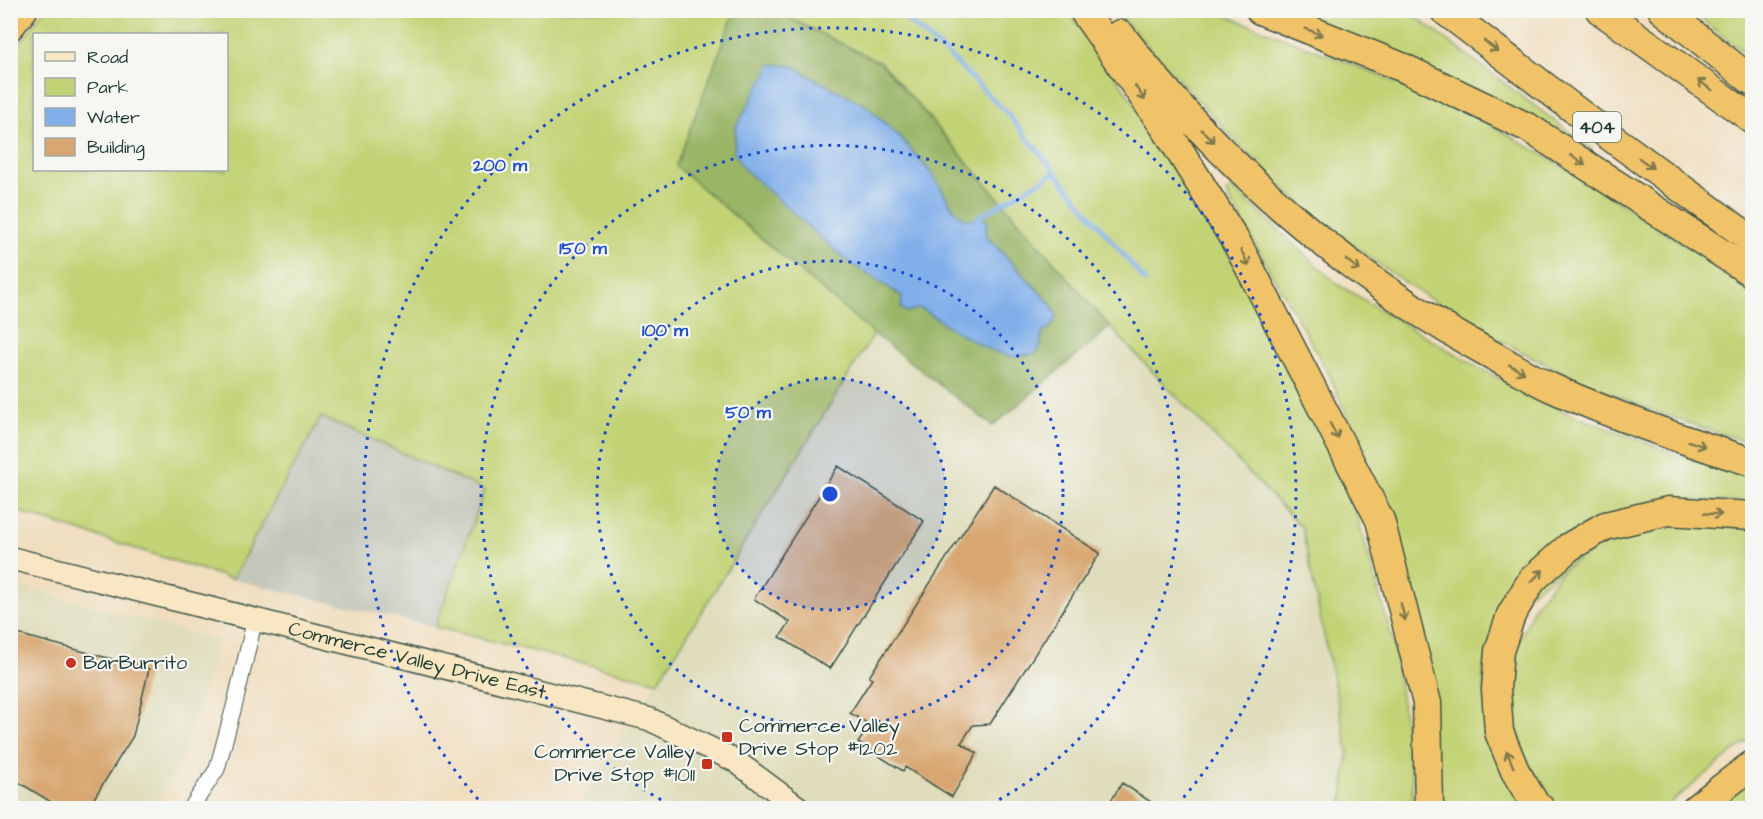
<svg xmlns="http://www.w3.org/2000/svg" width="1763" height="819" font-family="'Architects Daughter',sans-serif">
	<rect width="100%" height="100%" fill="#f6f6f2"/>
	<filter id="ink" filterUnits="userSpaceOnUse"><feTurbulence type="fractalNoise" baseFrequency=".0167" numOctaves="2"/><feDisplacementMap in="SourceGraphic" scale="12" xChannelSelector="R" yChannelSelector="G"/><feConvolveMatrix kernelMatrix="1 2 1 2 8 2 1 2 1" color-interpolation-filters="sRGB"/></filter>
	<filter id="wash" filterUnits="userSpaceOnUse"><feTurbulence type="fractalNoise" baseFrequency=".008" numOctaves="4" result="noise"/><feDisplacementMap in="SourceGraphic" scale="24" xChannelSelector="R" yChannelSelector="G"/><feGaussianBlur stdDeviation="1.35" result="paint"/><feColorMatrix in="noise" values="0 0 0 0 0 0 0 0 0 0 0 0 0 0 0 0 0 1.4 0 .05"/><feComposite in="paint" operator="in"/></filter>
	<g filter="url(#wash)">
		<rect width="100%" height="100%" fill="#f0debf"/>
		<path fill="#dfddbb" d="M1110 327 1303 528 1348 751 1342 808H577L874 334 993 426Z
			M11 584 218 640 181 762 153 808H11Z"/>
		<path fill="#c3c6b9" d="M321 417 485 490 435 627 232 579Z"/>
		<path fill="#c2d375" stroke="#708854" stroke-width="1.5" fill-rule="evenodd" d="M43 11H735L676 166 874 334 658 682 435 627 485 490 321 417 232 579 23 513 11 505V56ZM34 34H226V170H34Z
			M775 11H1068L1124 88 1203 210 1295 370 1355 509 1394 646 1412 776 1413 808H1342L1348 751 1302 528 1110 327 882 63Z
			M1117 11H1214L1354 65 1479 118 1573 172 1752 289V443C1589 397 1436 317 1305 207 1266 174 1231 136 1196 98 1169 69 1142 41 1117 11Z
			M1296 11H1408L1592 149 1586 157Z
			M1691 11H1752V59Z
			M1233 188 1337 284 1477 367 1567 413 1684 457 1752 476V502L1659 499 1500 615 1483 672 1488 732 1525 808H1438L1370 471 1330 376 1226 193Z
			M1705 524 1752 529V737L1664 808H1558L1524 757 1511 701 1515 652 1535 605 1563 570 1599 546 1650 527Z
			M1752 777V808H1714Z"/>
		<path fill="#99b566" stroke="#5c794d" stroke-width="1.5" fill-rule="evenodd" d="M735 11H775L881 63 1110 327 993 426 874 334 676 166ZM793 66 814 79 864 104 898 135 933 175 952 207 963 218 972 220 1051 304 1052 326 1043 332 1026 354 1010 357 985 347 847 261Z"/>
		<path fill="#80afea" stroke="#50768f" stroke-width="1.5" d="M772 64 793 66 814 79 864 104 898 135 933 175 952 207 963 218 972 220 979 215 987 220 986 236 1051 304 1057 316 1052 326 1043 332 1039 351 1031 355C1023 353 1015 358 1008 356 976 347 948 325 920 308L907 312 901 308 902 296 847 261 743 168 734 151 736 127Z"/>
		<g fill="none" stroke-linecap="round" stroke-linejoin="round">
			<path stroke="#80afea" stroke-width="4.5" d="M894 10 900 14 947 54 1006 112 1145 281
				M977 218 1056 172"/>
		</g>
		<g id="blocks">
			<path fill="#d8a771" d="M838 466 924 521 830 669 780 637 790 622 754 599Z
				M994 485 1100 553 990 724 973 725 961 743 977 753 952 797 905 767 903 771 858 743 870 725 850 713 872 679 869 677Z
				M10 632 149 669 133 736 88 808H61L10 777Z
				M1122 783 1160 808H1106Z"/>
		</g>
	</g>
	<g filter="url(#ink)">
		<use href="#blocks" fill-opacity="0" stroke="#3e5549" stroke-width="1.5"/>
		<g fill="none" stroke-linecap="round" stroke-linejoin="round">
			<g stroke="#3e5549" stroke-width="17">
				<path id="street" d="M191 808 217 769 235 703 255 619"/>
			</g>
			<g stroke="#3e5549" stroke-width="25">
				<g id="secondary">
					<path id="s1" d="M10 558 649 719 734 760 799 808"/>
				</g>
			</g>
			<g stroke="#3e5549" stroke-width="31">
				<path id="highway" d="M1083 10 1168 132 1238 245 1380 520 1427 703 1429 808
					M1260 10 1404 68 1529 128 1752 273
					M1444 10 1608 135 1752 240
					M1600 10 1752 119
					M1663 10 1752 81
					M10 26 23 10
					M1120 34C1219 164 1348 277 1492 355 1512 366 1532 379 1552 388 1617 417 1685 441 1752 462
					M1540 808 1535 804 1515 771 1499 732 1496 689 1499 651 1511 615 1532 580 1569 547 1605 526 1668 511 1752 516
					M1696 808 1752 765"/>
			</g>
			<use href="#street" stroke="#fff" stroke-width="15"/>
			<use href="#secondary" stroke="#f9e7c3" stroke-width="22"/>
			<use href="#highway" stroke="#f1c369" stroke-width="28"/>
		</g>
		<defs><path id="oneway-shaft" d="M-6 0H5M1.5-3L5.5 0L1.5 3" fill="none" stroke-width="1.6" stroke-linecap="round" stroke-linejoin="round" transform="scale(1.5)"/></defs>
		<g stroke="#7d794c">
			<use href="#oneway-shaft" transform="translate(1314 32) rotate(22)"/>
			<use href="#oneway-shaft" transform="translate(1491 46) rotate(37)"/>
			<use href="#oneway-shaft" transform="translate(1705 85) rotate(-145)"/>
			<use href="#oneway-shaft" transform="translate(1140 93) rotate(55)"/>
			<use href="#oneway-shaft" transform="translate(1208 136) rotate(44)"/>
			<use href="#oneway-shaft" transform="translate(1578 160) rotate(33)"/>
			<use href="#oneway-shaft" transform="translate(1646 163) rotate(36)"/>
			<use href="#oneway-shaft" transform="translate(1245 258) rotate(63)"/>
			<use href="#oneway-shaft" transform="translate(1353 265) rotate(38)"/>
			<use href="#oneway-shaft" transform="translate(1517 369) rotate(29)"/>
			<use href="#oneway-shaft" transform="translate(1334 431) rotate(63)"/>
			<use href="#oneway-shaft" transform="translate(1697 444) rotate(19)"/>
			<use href="#oneway-shaft" transform="translate(1713 514) rotate(3)"/>
			<use href="#oneway-shaft" transform="translate(1537 576) rotate(-45)"/>
			<use href="#oneway-shaft" transform="translate(1403 612) rotate(76)"/>
			<use href="#oneway-shaft" transform="translate(1510 759) rotate(-112)"/>
		</g>
	</g>
	<circle cx="830" cy="494" r="116" fill="#1d4ed8" fill-opacity=".12"/>
	<g fill="none" stroke="#1d4ed8" stroke-width="3" stroke-dasharray="3 6">
		<circle cx="830" cy="494" r="116"/>
		<circle cx="830" cy="494" r="233"/>
		<path d="M677 808A349 349 0 1 1 983 808"/>
		<path d="M484 806A466 466 0 1 1 1176 806"/>
	</g>
	<g fill="#c8321e" stroke="#f6f6f2" stroke-width="2">
		<circle cx="71" cy="663" r="6"/>
		<rect x="721" y="731" width="12" height="12" rx="3"/>
		<rect x="701" y="758" width="12" height="12" rx="3"/>
	</g>
	<g text-anchor="middle" dominant-baseline="central" stroke-width="4.5" stroke-linejoin="round" paint-order="stroke">
		<rect fill="#f6f6f2" stroke="#60746d" stroke-width="1.5" x="1573" y="112" width="48" height="30" rx="4.5"/>
		<g font-size="18" font-weight="bold" fill="#1f3d34">
			<text x="1597" y="127">404</text>
		</g>
		<g font-size="20" fill="#1f3d34" stroke="#f6f6f2">
			<text stroke="none"><textPath href="#s1" startOffset="420">Commerce Valley Drive East</textPath></text>
		</g>
		<g font-size="20" fill="#1f3d34" stroke="#f6f6f2" text-anchor="start">
			<text x="83" y="663">BarBurrito</text>
			<text x="739" y="726">Commerce Valley<tspan x="739" dy="23">Drive Stop #1202</tspan></text>
			<text x="695" y="752" text-anchor="end">Commerce Valley<tspan x="695" dy="23">Drive Stop #1011</tspan></text>
		</g>
	</g>
	<circle cx="830" cy="494" r="9" fill="#1d4ed8" stroke="#f6f6f2" stroke-width="3"/>
	<g font-size="18" text-anchor="middle" font-weight="bold" fill="#1d4ed8" stroke="#f6f6f2" stroke-width="4.5" stroke-linejoin="round" paint-order="stroke">
		<text x="500" y="171">200 m</text>
		<text x="583" y="254">150 m</text>
		<text x="665" y="336">100 m</text>
		<text x="748" y="418">50 m</text>
	</g>
	<rect width="1763" height="819" fill="none" stroke="#f6f6f2" stroke-width="36"/>
	<rect x="33" y="33" width="195" height="138" fill="#f6f6f2" stroke="#a0aca6" stroke-width="1.5"/>
	<rect x="45" y="52" width="30" height="9" fill="#f9e7c3" stroke="#a0aca6" stroke-width="1.5"/>
	<text x="87" y="63" font-size="18" fill="#1f3d34">Road</text>
	<rect x="45" y="78" width="30" height="18" fill="#c2d375" stroke="#a0aca6" stroke-width="1.5"/>
	<text x="87" y="93" font-size="18" fill="#1f3d34">Park</text>
	<rect x="45" y="108" width="30" height="18" fill="#80afea" stroke="#a0aca6" stroke-width="1.5"/>
	<text x="87" y="123" font-size="18" fill="#1f3d34">Water</text>
	<rect x="45" y="138" width="30" height="18" fill="#d8a771" stroke="#a0aca6" stroke-width="1.5"/>
	<text x="87" y="153" font-size="18" fill="#1f3d34">Building</text>
</svg>
